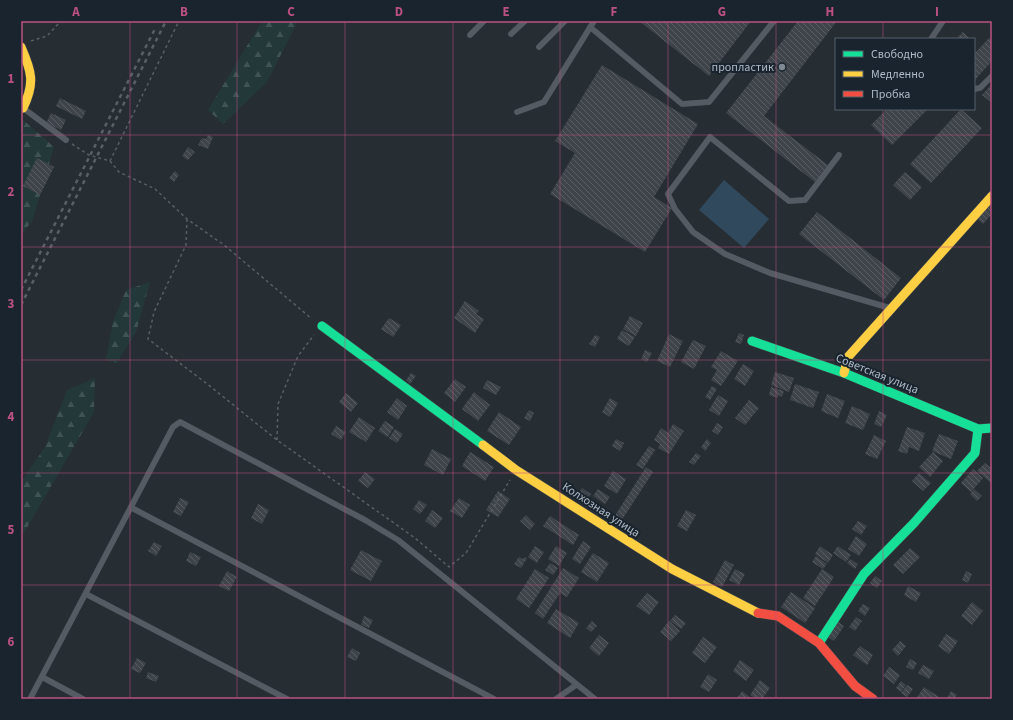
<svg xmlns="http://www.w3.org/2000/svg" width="1013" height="720" font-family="'Source Sans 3',sans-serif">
	<defs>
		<pattern id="forest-firs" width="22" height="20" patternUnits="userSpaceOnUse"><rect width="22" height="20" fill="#233839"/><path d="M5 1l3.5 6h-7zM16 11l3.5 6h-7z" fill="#405354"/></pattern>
		<pattern id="building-back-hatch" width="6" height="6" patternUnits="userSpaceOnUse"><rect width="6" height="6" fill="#3e444a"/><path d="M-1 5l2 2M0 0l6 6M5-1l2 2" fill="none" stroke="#575d63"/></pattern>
	</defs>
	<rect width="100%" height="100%" fill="#262d33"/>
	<path fill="url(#forest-firs)" d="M262 21H298L267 82 223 124 208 110Z
		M21 118 54 147 33 219 21 236Z
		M150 282 136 332 117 363 106 360 113 321 126 290Z
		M95 378 94 412 21 538V482L45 447 67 390Z"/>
	<path fill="#31495d" d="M724 180 769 219 744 248 699 210Z"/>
	<path fill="url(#building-back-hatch)" d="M639 21H751L709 76Z
		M798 21H837L764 116 828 165 815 182 726 113Z
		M963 32 970 39H956Z
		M989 38 992 41V61L974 81V54Z
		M602 65 698 124 654 197 672 208 645 252 550 194 575 153 555 141Z
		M992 84V103L982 95Z
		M60 98 86 111 82 119 56 106Z
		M887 109H928L892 145 871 125Z
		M961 109 982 128 931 183 910 164Z
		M51 113 66 120 61 130 46 123Z
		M208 135 213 137 208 149 198 145 202 138 206 139Z
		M188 147 195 152 188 160 182 156Z
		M37 158 54 167 40 195 23 186Z
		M175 171 179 175 174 182 169 178Z
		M905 172 922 187 910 200 893 185Z
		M992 188V214L983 224 972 214Z
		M817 212 901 278 884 300 799 234Z
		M465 301 479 311 476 314 484 319 475 333 454 318Z
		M630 316 643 323 636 336 623 329Z
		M389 318 401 325 393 337 381 329Z
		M622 330 635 337 629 346 617 339Z
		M739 333 744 335 741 344 735 342Z
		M669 334 683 341 670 367 657 361Z
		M595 335 600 337 595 347 589 344Z
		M693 340 706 346 694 369 681 362Z
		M645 350 652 353 647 362 641 359Z
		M721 351 738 361 721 386 711 380 717 370 711 367Z
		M743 364 754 371 745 386 734 379Z
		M775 372 794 378 789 392 771 385Z
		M411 373 416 376 410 384 406 380Z
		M455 379 466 387 455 402 444 393Z
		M487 380 501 387 496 395 483 388Z
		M795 384 819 392 813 408 790 400Z
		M712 386 717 389 710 400 705 397Z
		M771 387 784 391 782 397 778 395V398L769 395Z
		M474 392 490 405 478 421 462 409Z
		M346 393 358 403 351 412 339 402Z
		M827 394 845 401 838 418 821 411Z
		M718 395 728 401 719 416 709 410Z
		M397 398 407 406 398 420 387 412Z
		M610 398 618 403 610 417 602 412Z
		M749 400 759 408 745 425 735 418Z
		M852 406 870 414 863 430 845 423Z
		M529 410 534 413 530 421 524 418Z
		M879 411 887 415 881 427 874 424Z
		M499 412 521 427 509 445 487 431Z
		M359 417 375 428 366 442 349 432Z
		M385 421 394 427 388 437 378 431Z
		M717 423 723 427 718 435 712 431Z
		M673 424 684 431 669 454 658 448 660 444 654 440 661 428 668 433Z
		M336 426 346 432 341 440 331 434Z
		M907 427 925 433 919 451 909 447 907 454 898 451Z
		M395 429 403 434 397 443 389 438Z
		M939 434 958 441 951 459 932 451Z
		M874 435 886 441 877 459 865 454Z
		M616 439 624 443 620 451 612 446Z
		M707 439 711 443 705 451 701 447Z
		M649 446 655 450 643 469 636 465Z
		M432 449 451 459 443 475 424 465Z
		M470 452 494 467 485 481 462 466Z
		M933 452 943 461 930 477 919 467Z
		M696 453 701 456 694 465 689 462Z
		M985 463 992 469V484L977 471Z
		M646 467 653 472 618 526 611 522Z
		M973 469 983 478 971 492 961 483Z
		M613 471 626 479 617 494 604 486Z
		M365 472 375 479 368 488 358 481Z
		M919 473 931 483 923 491 912 481Z
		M582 488 591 494 589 497 602 508 598 515 575 499Z
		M598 489 610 497 605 504 593 496Z
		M974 489 982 496 977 501 970 494Z
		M498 491 510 499 498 517 486 510Z
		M180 498 189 502 181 516 173 512Z
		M459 498 470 505 462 518 450 511Z
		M419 500 427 505 420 514 413 509Z
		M258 504 269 510 262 524 251 518Z
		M432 510 443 518 435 528 425 521Z
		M686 510 696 515 687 531 677 526Z
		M526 515 535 524 530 530 520 521Z
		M550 516 579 535 573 545 543 526Z
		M858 521 867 526 861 535 852 529Z
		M856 536 867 544 859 556 848 549Z
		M583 541 591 547 580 564 572 559Z
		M154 542 162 546 156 556 148 551Z
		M535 546 544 552 537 563 528 557Z
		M556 546 567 553 559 566 548 559Z
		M820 546 833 555 828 563 815 554Z
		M838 546 851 555 846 562 833 553Z
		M910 548 920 557 903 574 893 565Z
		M361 550 382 561 371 581 350 570Z
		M190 552 201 557 196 566 186 561Z
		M593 553 609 563 597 582 581 572Z
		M816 556 827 564 823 569 812 562Z
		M519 557 523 559 525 557 527 558 521 568 514 564Z
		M850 559 858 564 855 569 847 563Z
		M725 560 734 565 722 587 713 582Z
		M550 563 558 568 553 575 545 570Z
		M563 568 579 578 567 597 560 593 543 619 535 613Z
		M535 569 549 578 529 608 516 599Z
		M735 569 745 574 739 585 729 580Z
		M822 569 834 577 815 606 803 598Z
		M227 571 237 577 229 591 219 586Z
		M966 571 972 574 968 583 962 580Z
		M875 576 882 581 877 588 870 583Z
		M908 586 921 593 916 602 904 595Z
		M791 592 815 608 805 623 781 607Z
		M647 593 659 602 649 615 636 606Z
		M972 602 983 611 972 625 961 616Z
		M863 604 870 608 865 616 858 611Z
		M556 609 579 623 570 638 547 623Z
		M675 615 686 623 681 629 670 621Z
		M364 616 373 620 369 628 361 625Z
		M831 617 844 626 834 641 821 632Z
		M856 617 862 621 855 631 849 627Z
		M592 621 597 626 591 632 586 628Z
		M669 621 680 631 671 641 660 632Z
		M946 634 958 641 949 654 938 646Z
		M599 635 609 643 599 656 589 648Z
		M703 637 717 647 705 663 692 653Z
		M900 641 906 646 898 656 892 650Z
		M860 646 873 655 867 665 853 655Z
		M352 648 360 653 356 661 347 657Z
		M137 658 146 663 140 673 131 669Z
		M910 659 917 663 913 670 906 667Z
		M740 660 754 670 746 681 733 671Z
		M923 665 934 671 929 679 918 673Z
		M889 667 900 675 894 684 883 676Z
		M148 672 159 676 156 682 146 678Z
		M708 674 717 680 709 692 700 687Z
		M760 680 770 688 762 699H756L750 695Z
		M901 681 906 685 901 692 896 688Z
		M907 685 913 689 907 697 901 693Z
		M924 687 939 697 938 699H916Z
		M742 691 751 698 750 699 737 698Z
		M951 691 957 695 954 699H947Z"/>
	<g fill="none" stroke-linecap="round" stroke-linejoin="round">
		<g stroke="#44494e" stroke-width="6">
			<path id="lane" d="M590 27 682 104 709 102 774 21
				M511 34 525 21
				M470 35 484 21
				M931 39 943 21
				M539 47 565 21
				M974 89 980 88 992 76
				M23 108 66 140
				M517 112 544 102 594 21
				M839 155 805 200 789 201 710 137 668 194 675 209 693 232 725 254 770 273 890 308
				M132 508 494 699
				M86 594 287 699
				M42 677 83 699
				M30 699 173 427 180 422 365 520 398 540 595 699
				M556 699 576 685"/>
		</g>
		<g stroke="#44494e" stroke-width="10">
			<path id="fast" d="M322 326 483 445
				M752 341 844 373 978 429 992 428
				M819 643 864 574 914 523 975 453 978 429"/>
		</g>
		<g stroke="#44494e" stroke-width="10">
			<path id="slow" d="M21 47C32 72 35 83 23 108
				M844 373 848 357 992 196
				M483 445 516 470 672 569 758 613"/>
		</g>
		<g stroke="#44494e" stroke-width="10">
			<path id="jam" d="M758 613 778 616 819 643 855 686 873 699"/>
		</g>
		<path stroke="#585f64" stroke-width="1.5" stroke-dasharray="3 3" stroke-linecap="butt" d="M31 41 47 36 61 21
			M72 144 89 155 110 161 119 172 155 189 187 219 224 245 312 319
			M110 161 179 21
			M187 219 186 245 154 312 148 339 206 383 277 440 415 538 449 567 466 553 510 480
			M277 440 278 404 298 356 314 335"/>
		<use href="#lane" stroke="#555b62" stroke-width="5.5"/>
		<use href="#fast" stroke="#16e098" stroke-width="9"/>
		<use href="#slow" stroke="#ffcf43" stroke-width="9"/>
		<use href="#jam" stroke="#f24e42" stroke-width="9"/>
		<path stroke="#595f64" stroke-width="2.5" stroke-dasharray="4 4" stroke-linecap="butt" d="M21 290 156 27
			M21 305 166 21"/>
	</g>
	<path fill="none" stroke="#bb5180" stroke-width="1" stroke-opacity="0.55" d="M130 21V699M237 21V699M345 21V699M453 21V699M560 21V699M668 21V699M776 21V699M883 21V39M883 109V699M21 135H992M21 247H992M21 360H992M21 473H992M21 585H992"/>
	<circle fill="#7e8993" stroke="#19242e" stroke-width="1.5" cx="782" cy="67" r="4"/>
	<g text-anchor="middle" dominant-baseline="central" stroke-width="4" stroke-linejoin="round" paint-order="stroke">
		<g font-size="12" fill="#aebac6" stroke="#19242e" text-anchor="end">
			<text x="774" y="67">пропластик</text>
		</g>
		<g font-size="12" fill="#aebac6" stroke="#19242e">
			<text transform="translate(877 374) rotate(22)">Советская улица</text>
			<text transform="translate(601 510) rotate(33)">Колхозная улица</text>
		</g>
	</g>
	<rect width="1013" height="720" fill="none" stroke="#19242e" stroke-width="44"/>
	<rect x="835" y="38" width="140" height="72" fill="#19242e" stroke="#55606b"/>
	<rect x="843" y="51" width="20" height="6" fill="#16e098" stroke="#55606b"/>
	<text x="871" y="58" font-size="12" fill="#aebac6">Свободно</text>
	<rect x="843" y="71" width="20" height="6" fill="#ffcf43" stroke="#55606b"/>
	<text x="871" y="78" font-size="12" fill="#aebac6">Медленно</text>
	<rect x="843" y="91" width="20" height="6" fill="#f24e42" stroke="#55606b"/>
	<text x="871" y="98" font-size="12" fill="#aebac6">Пробка</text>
	<rect x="22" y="22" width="969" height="676" fill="none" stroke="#bb5180" stroke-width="1.5"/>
	<g font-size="13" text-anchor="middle" font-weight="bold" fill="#bb5180">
		<text x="76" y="16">A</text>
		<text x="184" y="16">B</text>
		<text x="291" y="16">C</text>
		<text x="399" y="16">D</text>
		<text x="506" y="16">E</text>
		<text x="614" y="16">F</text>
		<text x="722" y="16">G</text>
		<text x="830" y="16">H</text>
		<text x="937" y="16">I</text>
		<text x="11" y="83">1</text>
		<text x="11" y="196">2</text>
		<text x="11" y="308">3</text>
		<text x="11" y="421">4</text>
		<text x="11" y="534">5</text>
		<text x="11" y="646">6</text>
	</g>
</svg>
